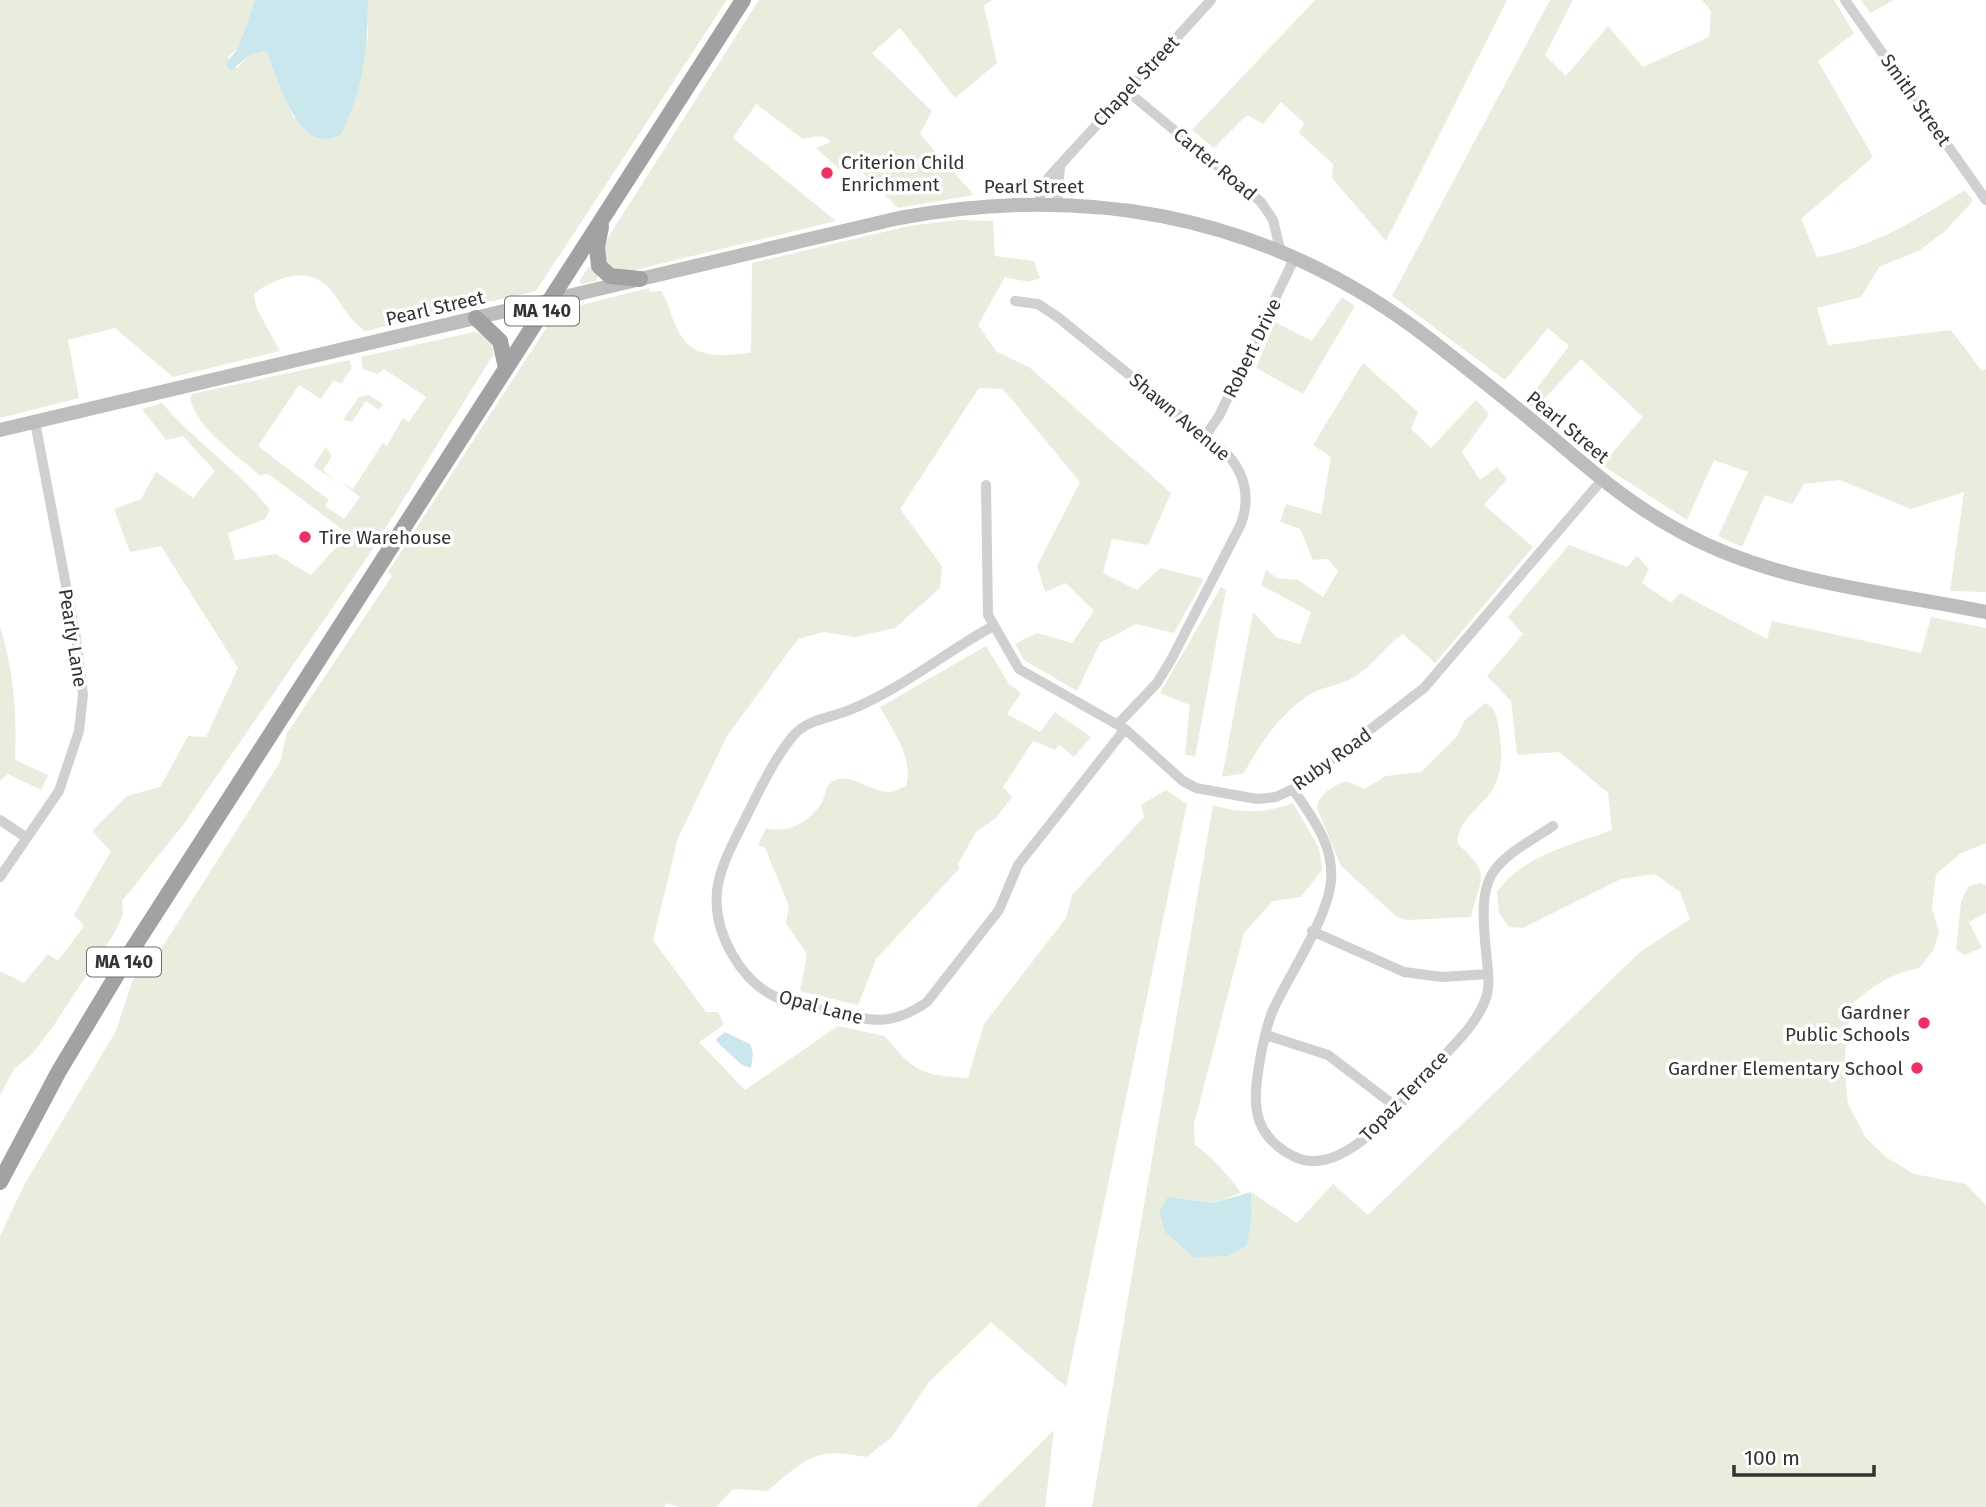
<svg xmlns="http://www.w3.org/2000/svg" width="1986" height="1507" font-family="'Fira Sans',sans-serif">
	<rect width="100%" height="100%" fill="#fff"/>
	<path fill="#e9edde" d="M0 0H255L238 48 228 57 237 68 251 54 266 51 294 119 368 38V0H727L536 291 365 331C344 315 345 307 330 289 310 265 274 277 254 294L256 307 280 351 173 377 115 328 68 340 79 398 0 418Z
		M759 0H992L984 6 997 63 955 98 900 28 872 53 932 111 920 134 974 195 898 208 849 159 839 169 816 148 831 142C823 133 815 137 803 139L756 104 733 138 836 221 635 270 624 272 606 267 602 248 609 236Z
		M1315 0H1507L1386 241 1332 178 1333 164 1299 133 1304 123 1281 102 1263 124 1247 115 1214 148 1192 130Z
		M1550 0H1573L1545 55 1566 76 1608 26 1643 67 1709 37 1711 11 1702 0H1834L1854 33 1818 61 1873 157 1801 219 1817 257C1871 249 1919 218 1965 190L1973 201 1944 232 1920 250 1879 267 1861 297 1817 308 1828 345 1951 330 1982 371 1986 369V592L1950 591 1964 492 1911 509 1840 480 1804 484 1792 504 1765 495 1742 547 1718 536 1748 472 1714 460 1687 520 1602 465 1643 417 1581 359 1535 409 1526 402 1569 346 1548 328 1505 380 1392 296Z
		M1861 0H1894L1870 13Z
		M957 220 993 221 995 256 1034 261 1040 278 1029 282 1005 277 978 325 997 352 1029 367 1171 493 1148 545 1112 539 1103 573 1137 590 1160 568 1204 579 1174 633 1136 624 1100 643 1077 691 1024 660 1015 644 1037 633 1072 643 1094 611 1066 583 1045 592 1037 566 1080 482 1003 389 979 388 900 509 942 566 940 588 895 628 855 637 824 632 798 639 727 736 678 838 653 940 706 1012H718L724 1025 699 1042 745 1090 838 1026 885 1036C914 1073 922 1075 968 1078L984 1024 1066 918 1072 895 1144 817 1141 805 1166 790 1187 804 1066 1387 991 1322 928 1383 892 1437 866 1457C813 1446 807 1459 767 1491L733 1489 716 1507H679L666 1503 664 1507H0V1236L24 1185 116 1031 134 976 161 949 280 762 287 733 392 576 388 572 554 316 569 308 649 288V292L661 291C669 302 670 314 676 326 692 362 719 355 751 353L752 263 909 226Z
		M588 267H592L598 276 596 281 581 284 579 281Z
		M1342 297 1355 306 1303 394 1256 368 1275 322 1312 341Z
		M474 332 484 334 492 340 493 355 370 553 183 825 122 901 123 914 115 932 52 1028 31 1055 14 1069 0 1095V971L24 983 48 954 58 961 84 926 74 915 111 851 92 831 127 796 160 787 188 736 206 737 238 668 161 546 130 552 114 509 141 499 156 472 193 498 215 471 183 436 166 440 142 409 162 403C195 442 239 470 270 510L265 519 228 533 235 560 276 554 311 575 348 534 269 474 259 475C235 453 199 431 190 399L192 394 349 360 352 367 341 384 334 380 321 399 299 385 258 446 329 500 325 506 344 519 360 497 340 481 353 489 383 443 387 446 403 418 409 422 426 397 384 369 378 374 363 369 361 357Z
		M1363 363 1418 412 1411 429 1431 448 1476 400 1489 414 1462 452 1480 480 1497 467 1507 479 1484 505 1533 547 1435 663 1403 634C1384 646 1374 666 1354 677 1341 686 1322 686 1309 695 1279 715 1261 742 1244 773L1222 777 1253 612 1277 638 1300 644 1311 612 1261 585 1266 570 1277 578 1298 580 1323 597 1338 571 1328 559 1313 560 1300 529 1280 522 1286 504 1321 514 1331 457 1313 445Z
		M369 395 383 404 379 410 366 401 352 422 343 420 359 397Z
		M326 447 332 456 323 470 336 481 313 466Z
		M1569 545 1627 567 1637 556 1649 569 1642 583 1671 603 1680 593 1767 639 1772 621 1921 653 1931 617 1986 628V843L1961 853 1936 874 1932 908 1939 932 1933 951 1919 968C1891 973 1872 986 1851 1005L1844 1064 1848 1104 1866 1138 1887 1158 1914 1174 1966 1184 1986 1205V1507H1092L1213 805C1242 814 1265 813 1293 803L1319 848 1322 870 1301 897 1273 901 1244 933 1194 1124 1195 1145C1207 1152 1233 1180 1241 1193L1213 1203 1168 1197 1252 1216 1251 1192 1297 1223 1333 1184 1368 1215 1640 952 1690 919 1680 892 1655 874 1621 879 1523 928 1509 927 1499 913 1497 892C1523 855 1572 845 1612 830L1608 793 1559 752 1517 755 1511 701 1487 676 1523 634 1508 617Z
		M1221 587 1226 590 1195 757 1185 754 1190 705 1160 693Z
		M0 627C14 672 17 713 15 760L48 775 41 790 8 774 0 781Z
		M986 646 1009 684 1021 693 1007 714 1040 732 1055 712 1091 737 1074 757 1059 745 1055 750 1033 741 1003 787 1012 797 996 818 976 832 958 864 959 869 876 959 858 1005 800 991 807 954 786 923 789 906 765 848 758 845 766 828C789 834 807 823 821 804 826 796 824 786 834 781 850 771 872 794 891 792 895 791 901 788 906 786 914 757 893 732 880 707Z
		M1485 703C1497 708 1497 719 1499 730 1502 750 1503 766 1495 785 1486 805 1455 820 1458 844 1492 876 1481 874 1471 917L1407 920 1397 917 1341 866 1317 808C1319 793 1333 786 1346 781L1364 789 1386 776 1421 772 1456 738 1465 720Z
		M1979 883 1986 885V913L1969 922 1982 948 1964 955 1956 949 1961 902 1968 887Z
		M1054 1430 1045 1507H976Z"/>
	<path fill="#cae7ed" d="M255 0H368C368 47 363 91 341 134 297 160 278 75 266 51L251 54 230 71 226 64 238 48Z
		M725 1032 750 1044 753 1053 751 1068 742 1065 717 1042 716 1039Z
		M1251 1192 1252 1216 1247 1245 1228 1256 1194 1257 1165 1232 1159 1211 1168 1197 1213 1203Z"/>
	<g fill="none" stroke-linecap="round" stroke-linejoin="round">
		<path stroke="#d0d0d0" stroke-width="10" d="M1845 0 1986 200
			M1127 91 1261 202 1273 220 1281 253
			M1039 202 1042 187 1049 177 1211 0
			M1057 203 1060 167
			M1015 301 1038 304 1059 318 1228 455C1246 476 1250 499 1241 524L1171 660 1157 683 1118 724
			M1206 435 1219 416 1294 259
			M986 485 988 615 1019 669 1125 729 1183 781 1196 788 1257 799 1276 797 1293 789 1424 688 1601 481
			M993 626C944 653 899 691 847 711 829 718 807 720 794 735 775 757 759 791 746 817 735 840 720 865 717 891 713 933 741 983 780 999 796 1005 815 1009 831 1012 871 1021 891 1027 927 1002L999 910 1018 865 1125 729
			M1293 789C1312 818 1334 844 1331 880 1329 916 1289 975 1273 1010 1265 1029 1261 1052 1258 1072 1252 1109 1256 1137 1293 1156 1344 1183 1404 1097 1435 1065 1453 1046 1477 1024 1486 998 1491 984 1487 965 1486 951 1478 871 1488 867 1553 826
			M0 820 27 838
			M0 877 59 791 79 731 83 695 76 638 35 422
			M1312 931 1404 972 1442 977 1488 974
			M1266 1035 1328 1055 1395 1106"/>
		<path stroke="#bdbdbd" stroke-width="14" d="M0 430 899 218C1094 182 1273 217 1432 341 1473 373 1514 405 1554 439 1596 475 1635 508 1685 534 1779 584 1883 591 1986 612"/>
		<path stroke="#a2a2a2" stroke-width="16" d="M601 227 597 247 599 266 610 276 640 279
			M476 318 500 341 506 368
			M0 1182 59 1071 130 953 743 0"/>
	</g>
	<g fill="#ef3066" stroke="#fff" stroke-width="2.5">
		<circle cx="827" cy="173" r="7"/>
		<circle cx="305" cy="537" r="7"/>
		<circle cx="1924" cy="1023" r="7"/>
		<circle cx="1917" cy="1068" r="7"/>
	</g>
	<g text-anchor="middle" dominant-baseline="central" stroke-width="7" stroke-linejoin="round" paint-order="stroke">
		<g fill="#fff" stroke="#707070" stroke-width="2">
			<rect x="505" y="296.5" width="74" height="29" rx="5"/>
			<rect x="87" y="947.5" width="74" height="29" rx="5"/>
		</g>
		<g font-size="18" font-weight="bold" fill="#333">
			<text x="542" y="311">MA 140</text>
			<text x="124" y="962">MA 140</text>
		</g>
		<g font-size="19" fill="#333" stroke="#fff">
			<text transform="translate(1136 81) rotate(-47)">Chapel Street</text>
			<text transform="translate(1916 100) rotate(55)">Smith Street</text>
			<text transform="translate(1215 164) rotate(40)">Carter Road</text>
			<text x="1034" y="186">Pearl Street</text>
			<text transform="translate(435 308) rotate(-13)">Pearl Street</text>
			<text transform="translate(1252 348) rotate(-64)">Robert Drive</text>
			<text transform="translate(1180 417) rotate(40)">Shawn Avenue</text>
			<text transform="translate(1568 427) rotate(40)">Pearl Street</text>
			<text transform="translate(73 638) rotate(81)">Pearly Lane</text>
			<text transform="translate(1332 759) rotate(-36)">Ruby Road</text>
			<text transform="translate(821 1007) rotate(15)">Opal Lane</text>
			<text transform="translate(1404 1096) rotate(-46)">Topaz Terrace</text>
		</g>
		<g font-size="19" fill="#333" stroke="#fff" text-anchor="start">
			<text x="841" y="162">Criterion Child<tspan x="841" dy="22">Enrichment</tspan></text>
			<text x="319" y="537">Tire Warehouse</text>
			<text x="1910" y="1012" text-anchor="end">Gardner<tspan x="1910" dy="22">Public Schools</tspan></text>
			<text x="1903" y="1068" text-anchor="end">Gardner Elementary School</text>
		</g>
	</g>
	<path d="M1734 1465v10h140v-10" fill="none" stroke="#333333" stroke-width="3.5"/>
	<text x="1744" y="1465" font-size="21" fill="#333333" stroke="#ffffff" stroke-width="5" paint-order="stroke">100 m</text>
</svg>
